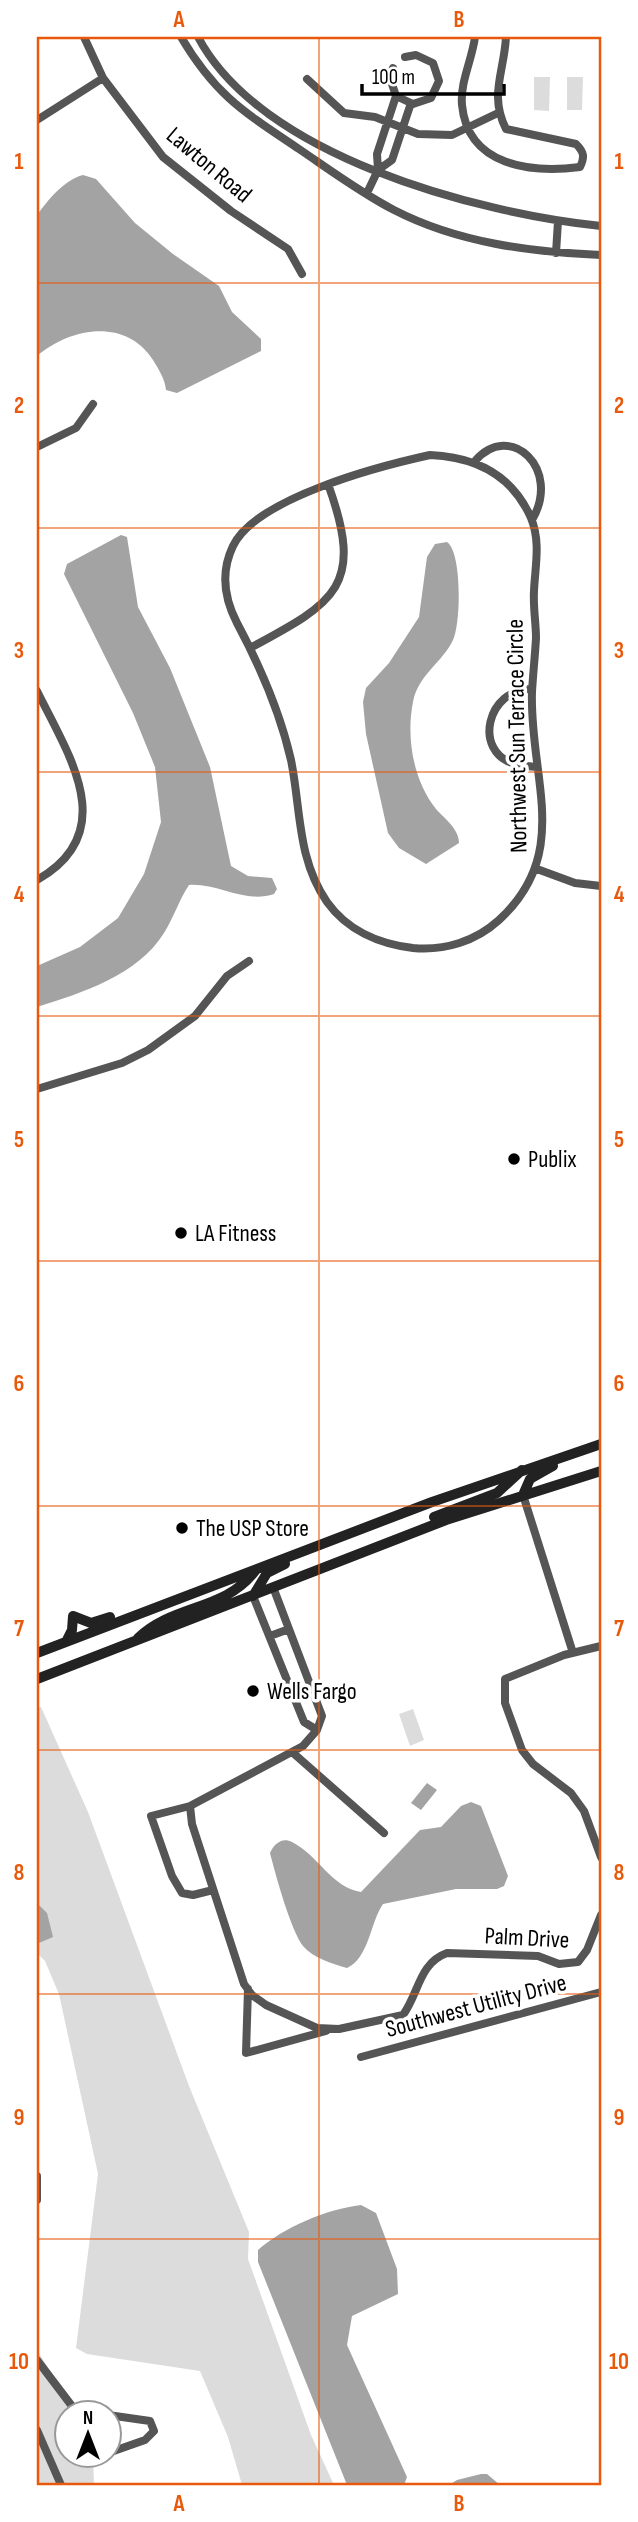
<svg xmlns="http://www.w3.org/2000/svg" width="638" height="2522" font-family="'Sofia Sans Condensed',sans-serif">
	<rect width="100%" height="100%" fill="#fff"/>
	<path fill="#dcdcdc" d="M534 77H550L549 111 534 110Z
		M567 77H583L582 110H567Z
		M41 1707 88 1812 189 2086 249 2232 248 2259 311 2435 334 2485H242L228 2437 200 2371 87 2354 76 2348 98 2174 59 1994 45 1961 37 1953V1708Z
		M413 1709 424 1740 410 1746 399 1714Z
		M37 2350 76 2413 66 2414V2456H93L94 2485H37Z"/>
	<path fill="#a3a3a3" d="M83 175 96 179 135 223 173 254 219 286 232 312 261 339V351L177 393 166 390C165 379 159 370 153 360 125 317 70 328 37 356V215C48 200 64 180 83 175Z
		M121 535 127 537 138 607 170 668 210 767 231 866 248 876 272 878 277 889 274 894C245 904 218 883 189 885 179 900 174 917 164 933 138 975 82 993 37 1007V966L80 947 118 918 144 874 161 822 155 767 133 713 64 574 67 564Z
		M447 542C462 552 461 623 453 640 442 663 418 675 413 702 406 737 413 780 436 809 445 819 459 829 459 843L426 864 399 848 388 833 366 734 363 702 366 688 389 663 419 617 427 557 435 544Z
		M427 1783 437 1790 421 1810 411 1803Z
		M471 1802 481 1806 508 1876 504 1886 497 1889H456L383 1904C370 1923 369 1958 347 1968 333 1964 313 1958 303 1946 291 1931 275 1873 270 1853 274 1844 282 1837 292 1842 318 1855 331 1887 361 1892L420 1830 441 1827 461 1806Z
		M37 1903 47 1913 53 1937 39 1943Z
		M361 2205 376 2213 397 2269 398 2294 352 2316 347 2345 407 2477 404 2485H347L258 2262V2250C284 2227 327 2209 361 2205Z
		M481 2474H487L500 2485H449L457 2480Z"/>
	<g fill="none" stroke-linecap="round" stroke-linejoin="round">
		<path stroke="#555" stroke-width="8" d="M84 37 103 78 163 157 231 211 288 249 302 274
			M181 37C216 96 244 112 299 149 330 170 361 193 394 210 458 243 531 252 601 255
			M198 37C261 156 476 213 601 226
			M475 37C472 60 460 82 462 105 468 167 532 173 580 167 585 157 584 152 576 144L506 129C489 95 504 73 506 37
			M393 68 390 78 396 96 413 104 431 98 439 81 433 63 416 55 405 57
			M307 79 344 113 375 117 418 134 452 135 498 113
			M37 120 103 78
			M378 170 392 160 411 103
			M367 193 378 170 377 154 396 96
			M556 253 558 221
			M37 447 76 428 93 404
			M430 455C475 457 512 474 531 518 541 542 535 567 534 591 533 607 536 623 536 638 535 656 533 674 532 692 529 777 573 852 499 920 476 941 445 951 413 948 379 944 347 930 327 902 297 859 301 809 291 760 280 712 260 666 237 623 224 598 221 571 233 546 256 498 380 466 430 455Z
			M475 461C510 420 562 469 532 520
			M250 648C336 602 365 586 328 484
			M532 689C487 688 472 752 515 764 521 766 530 766 537 767
			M37 691C68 754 122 832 37 880
			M537 869 575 883 601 886
			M37 1089 122 1063 148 1050 195 1016 227 976 249 961
			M523 1495 573 1653
			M273 1587 322 1716 317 1730 303 1746 190 1806 192 1824 244 1984 252 1995 266 2005 317 2028 339 2029 403 2015C419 1993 419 1963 447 1953L538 1956 559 1964 578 1962 587 1950 601 1915
			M253 1596 304 1722 317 1730
			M270 1636 289 1629
			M601 1646 564 1655 505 1679V1703L522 1750 533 1764 571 1793 584 1811 601 1857
			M292 1752 384 1833
			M190 1806 151 1816 172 1876 182 1893 193 1895 213 1890
			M248 1989 246 2053 326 2031
			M361 2057 601 1992
			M37 2176V2200
			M37 2360 78 2414
			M77 2412 96 2414
			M108 2415 150 2421 154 2431 145 2440 108 2453
			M37 2430 61 2485"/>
		<path stroke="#222" stroke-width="10" d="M523 1495 530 1479 553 1466
			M434 1517 497 1493 522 1470
			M253 1596 267 1573 285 1564
			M138 1638C173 1604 225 1611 255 1571
			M66 1642 72 1630 73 1616 91 1623 110 1617
			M37 1653 432 1502 601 1444
			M37 1679 446 1520 601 1471"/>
	</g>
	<path fill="none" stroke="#e8590c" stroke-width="2" stroke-opacity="0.55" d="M319 37V2485M37 283H601M37 528H601M37 772H601M37 1016H601M37 1261H601M37 1506H601M37 1750H601M37 1994H601M37 2239H601"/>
	<g fill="#000" stroke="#fff" stroke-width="2.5">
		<circle cx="514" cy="1159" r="7"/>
		<circle cx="181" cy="1233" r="7"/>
		<circle cx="182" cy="1528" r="7"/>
		<circle cx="253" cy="1691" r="7"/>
	</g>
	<g text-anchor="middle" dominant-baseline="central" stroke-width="7" stroke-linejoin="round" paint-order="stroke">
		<g font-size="24" fill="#000" stroke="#fff">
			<text transform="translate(209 165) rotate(40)">Lawton Road</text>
			<text transform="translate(517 736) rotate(-91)">Northwest Sun Terrace Circle</text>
			<text transform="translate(527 1938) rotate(3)">Palm Drive</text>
			<text transform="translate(476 2006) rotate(-15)">Southwest Utility Drive</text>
		</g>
		<g font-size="24" fill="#000" stroke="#fff" text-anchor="start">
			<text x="528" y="1159">Publix</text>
			<text x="195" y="1233">LA Fitness</text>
			<text x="196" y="1528">The USP Store</text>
			<text x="267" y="1691">Wells Fargo</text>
		</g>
	</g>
	<rect width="638" height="2522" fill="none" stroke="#ffffff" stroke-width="77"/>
	<g transform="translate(88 2434)"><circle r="33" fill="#ffffff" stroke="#999999" stroke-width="2"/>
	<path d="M0-5L12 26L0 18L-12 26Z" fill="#000000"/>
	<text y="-10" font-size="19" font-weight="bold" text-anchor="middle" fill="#000000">N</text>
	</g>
	<path d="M362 84v10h142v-10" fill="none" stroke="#000000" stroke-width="3.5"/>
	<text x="372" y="84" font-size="21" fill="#000000" stroke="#ffffff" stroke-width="5" paint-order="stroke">100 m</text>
	<rect x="38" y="38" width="562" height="2446" fill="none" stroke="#e8590c" stroke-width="2.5"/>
	<g font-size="23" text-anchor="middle" font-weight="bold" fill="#e8590c">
		<text x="179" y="27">A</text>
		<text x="459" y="27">B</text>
		<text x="19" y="169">1</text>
		<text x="619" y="169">1</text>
		<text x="19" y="413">2</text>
		<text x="619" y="413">2</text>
		<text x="19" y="658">3</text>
		<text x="619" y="658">3</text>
		<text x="19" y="902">4</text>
		<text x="619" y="902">4</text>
		<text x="19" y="1147">5</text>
		<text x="619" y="1147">5</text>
		<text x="19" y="1391">6</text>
		<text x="619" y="1391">6</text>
		<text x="19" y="1636">7</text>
		<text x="619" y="1636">7</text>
		<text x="19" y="1880">8</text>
		<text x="619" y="1880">8</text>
		<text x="19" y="2125">9</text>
		<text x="619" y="2125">9</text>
		<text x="19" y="2369">10</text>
		<text x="619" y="2369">10</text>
		<text x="179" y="2511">A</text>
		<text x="459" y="2511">B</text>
	</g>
</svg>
